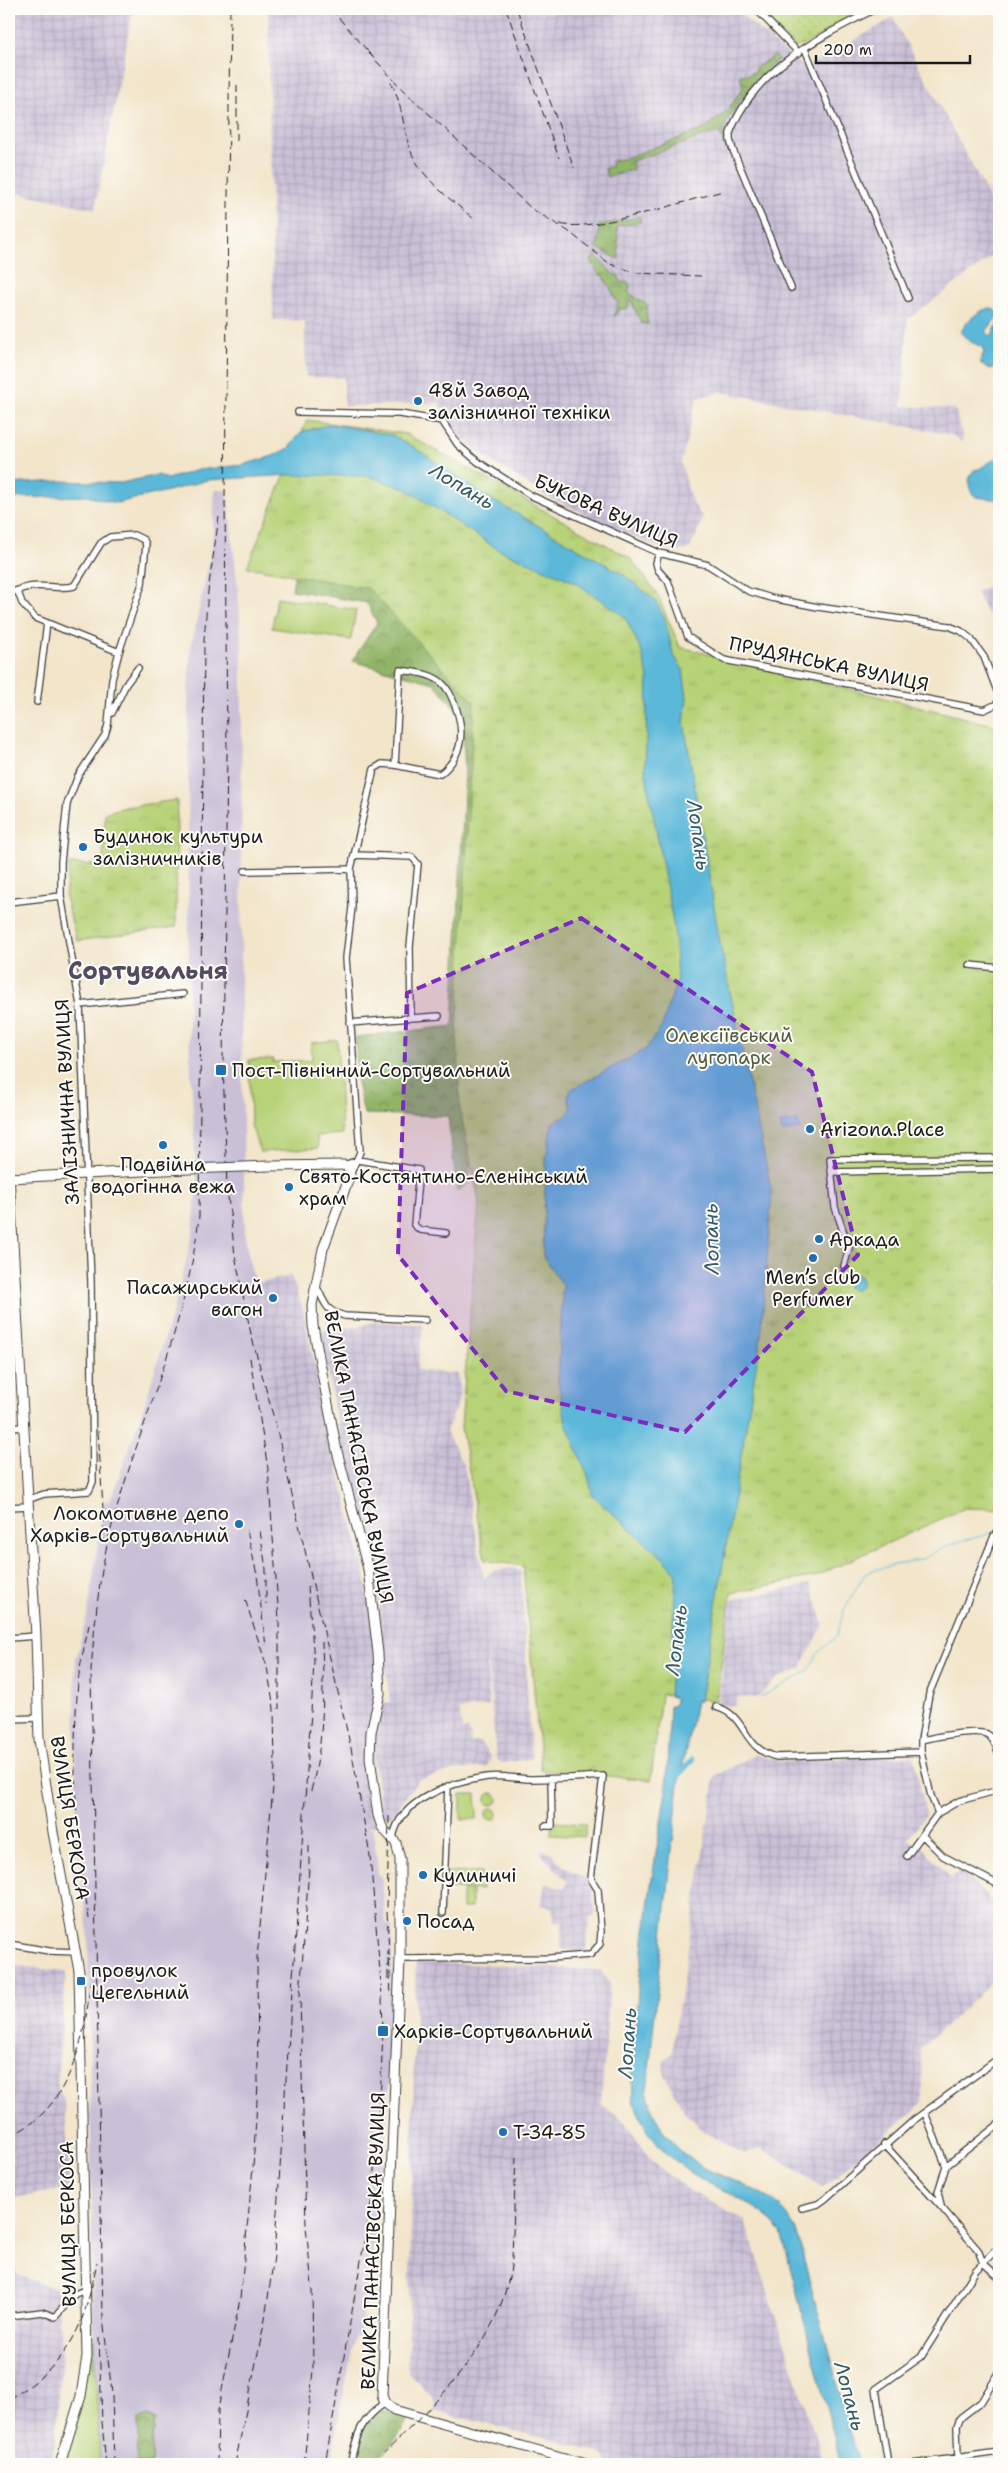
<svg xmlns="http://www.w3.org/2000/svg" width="1008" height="2473" font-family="'Shantell Sans',sans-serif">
	<defs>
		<pattern id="industrial-grid" width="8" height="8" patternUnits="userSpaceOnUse" patternTransform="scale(1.25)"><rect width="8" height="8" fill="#c9bfd7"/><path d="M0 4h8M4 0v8" fill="none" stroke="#aca4b8"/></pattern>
		<pattern id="forest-crowns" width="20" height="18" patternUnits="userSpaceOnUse" patternTransform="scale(1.25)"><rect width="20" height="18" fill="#91b468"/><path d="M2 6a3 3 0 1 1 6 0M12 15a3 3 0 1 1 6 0" fill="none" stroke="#769255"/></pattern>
		<pattern id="park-tufts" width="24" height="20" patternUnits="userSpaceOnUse" patternTransform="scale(1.25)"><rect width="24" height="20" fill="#b7d277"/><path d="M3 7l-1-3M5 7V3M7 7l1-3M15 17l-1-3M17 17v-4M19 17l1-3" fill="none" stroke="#9db466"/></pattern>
		<pattern id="garden-dots" width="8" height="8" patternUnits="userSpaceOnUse" patternTransform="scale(1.25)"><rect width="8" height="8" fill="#b7d277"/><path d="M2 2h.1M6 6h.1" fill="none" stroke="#9db466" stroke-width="1.8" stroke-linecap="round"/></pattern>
	</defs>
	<rect width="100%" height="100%" fill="#fdfcf7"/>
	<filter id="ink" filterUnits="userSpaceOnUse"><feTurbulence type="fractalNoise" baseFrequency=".02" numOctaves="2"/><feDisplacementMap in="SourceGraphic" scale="10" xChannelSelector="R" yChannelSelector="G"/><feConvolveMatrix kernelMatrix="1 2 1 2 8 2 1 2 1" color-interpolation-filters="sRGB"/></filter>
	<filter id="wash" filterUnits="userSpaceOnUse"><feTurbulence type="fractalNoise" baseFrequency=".0096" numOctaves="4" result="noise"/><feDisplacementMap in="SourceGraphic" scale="20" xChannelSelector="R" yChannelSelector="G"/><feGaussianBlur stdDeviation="1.12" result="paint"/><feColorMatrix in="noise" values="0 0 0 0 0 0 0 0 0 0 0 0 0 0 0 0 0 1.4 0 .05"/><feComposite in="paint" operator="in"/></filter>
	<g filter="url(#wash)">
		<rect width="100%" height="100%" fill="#f2e5ca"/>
		<path fill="#e8d2ee" d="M999 186V217L987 190Z"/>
		<path fill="url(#industrial-grid)" d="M9 9H133L95 209 9 191Z
			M268 9H734L805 68 893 18 988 195 999 224V255H994L908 319 902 406 955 409 963 438 961 442 953 435 721 392 697 398 681 463 691 500 703 518 690 549 676 552 643 541 544 495 475 450 450 426 439 403 344 406V378L306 377 305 321 273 320Z
			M999 582V610L987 614 976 592Z
			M291 1276 303 1310 328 1430 364 1570 373 1626 377 1681 371 1791 375 1826H366L349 1727 246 1295 247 1285Z
			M377 1321 423 1325 417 1370 458 1374 461 1394 446 1432 464 1466 484 1579 492 1571 513 1568 521 1572 531 1759 501 1763 496 1758 487 1642 489 1706 459 1710 462 1730 469 1729 471 1742H480L491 1758 487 1767 456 1770 418 1780 392 1816H382L374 1757 375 1736 381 1704 390 1703 373 1558 366 1519H360L334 1407 322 1330 358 1327Z
			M810 1584 824 1624 800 1669 776 1679 757 1698H736L735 1706 718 1704 731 1600Z
			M754 1755 782 1761 914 1756 926 1815 908 1839 923 1848 951 1878 961 1871 999 1908V1980L997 1978 921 2048 922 2104 823 2187 761 2148 744 2154 706 2133 684 2111 663 2073 664 2062 672 2050 715 1776Z
			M541 1849 551 1853 563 1866 585 1878 593 1891 595 1914 590 1917 585 1953 561 1949 562 1923 554 1922V1914L551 1913 552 1908 541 1905 545 1884 565 1888 568 1882 541 1854Z
			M416 1962 601 1970 610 1984 601 2104 624 2121 653 2163 685 2188 745 2221 824 2464H608L602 2454 588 2449 434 2411 436 2405 432 2397 408 2372Z
			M10 1965 66 1972 57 2088 64 2100 71 2188 9 2199Z
			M9 2248 17 2275 57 2289 62 2350 56 2439 50 2464H9Z"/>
		<path fill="#c9bfd7" d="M215 490H227L238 590 242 649 241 1007 245 1238 254 1283 247 1285 246 1295 349 1727 366 1826 372 1828 374 1833 378 1874 382 1878 386 1924 392 1925 393 1999 386 2138 369 2277 360 2337 355 2336 330 2464H100L94 2372 88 1932 77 1849 75 1689 76 1659 88 1612 104 1502 110 1501 142 1413 178 1294 193 1232 197 1185 189 1039 188 686 191 647 212 549Z"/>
		<path fill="#b7d277" stroke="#6a774a" d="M277 597 356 610 351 640 272 628Z
			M337 1040 342 1134 317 1136 318 1148 260 1152 251 1125 249 1060 273 1059V1062L312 1060 311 1043Z
			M486 1799a6 6 0 1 1 12 0a6 6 0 1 1-12 0Z
			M461 1794H476L477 1819H461Z
			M486 1814a6 6 0 1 1 12 0a6 6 0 1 1-12 0Z
			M94 2339 100 2464H61L76 2413 87 2340Z"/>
		<path fill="url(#forest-crowns)" stroke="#566842" d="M775 55 778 60C763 71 722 117 723 135 723 139 725 143 725 147L720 134 716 132 632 161 633 170 607 177 605 168 612 167 611 161 626 158 709 127 710 123C726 116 733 102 743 88L740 75H748L755 71V68Z
			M640 217 641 222 617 226 619 259 597 248 600 225Z
			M595 255 614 275 617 274 622 283 628 282 630 287 628 292 648 306 646 314 648 324 641 323 631 300 629 301 628 308 620 309 614 317 618 303 603 275H599L591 260Z
			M299 544 550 647 474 1107 469 1182 457 1192 448 1116 364 1114 357 1083 356 1037 453 1026 465 772 462 716 434 683 352 661 377 623 367 603 292 590Z
			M380 2411H387L410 2417 392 2445 371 2464H353C357 2445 361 2421 380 2411Z
			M148 2416 155 2420 151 2464H136L139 2420Z"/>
		<path fill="url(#park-tufts)" stroke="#6a774a" d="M307 420 406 434 630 558 656 592 680 647 997 726 999 729V1509L965 1508 816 1576 731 1593 716 1701 661 1694 651 1780 541 1770 523 1566 485 1560 461 1427 479 1201 460 1110 457 1033 474 702 368 588 247 567Z
			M177 800 176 927 77 941 65 897 69 864 103 865 105 813 125 807Z
			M552 1822 585 1824V1837L551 1835Z
			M447 1872 482 1873V1890L447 1889Z
			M462 1891H472V1908H462Z"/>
		<path fill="url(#garden-dots)" stroke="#6a774a" d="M751 9H862L804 45 795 47Z"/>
		<path fill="#5bb8d9" stroke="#3c6a7a" d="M992 308 996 311 998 316 987 330V334L991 337 998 323 999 366 990 369 981 364V359L984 352 982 347 969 341 961 333C964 322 981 308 992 308Z
			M331 424 392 435 415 448 486 496 623 574 655 600 665 619 673 654 683 670 687 698 684 722 720 943 772 1193 761 1337 700 1701H696L679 1783 647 2090C654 2130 682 2159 719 2175 741 2184 766 2192 783 2210 788 2216 792 2223 796 2230L859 2464H841L781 2232 763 2213 731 2193 709 2184 687 2170 666 2153 647 2131 633 2101 632 2074 638 1990 650 1891 666 1790 670 1706H674L675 1698 669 1696 676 1573 665 1560 593 1496 588 1476 566 1423 558 1381 563 1285 543 1256 546 1158 552 1123 566 1116 571 1109 568 1097 570 1090 646 1049 662 1026 677 980 674 928 645 769 648 677 641 650 625 617 575 582 499 550 406 489 368 476 291 475 207 480 180 488 117 503 86 496 9 498V484L60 481 121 483 158 475 167 479 198 470 243 465 273 456 289 448 301 432Z
			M999 456V500L976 497C967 490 967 478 974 470L979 469Z
			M798 1121 800 1129 782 1132 780 1123Z
			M846 1282a8 8 0 1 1 16 0a8 8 0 1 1-16 0Z"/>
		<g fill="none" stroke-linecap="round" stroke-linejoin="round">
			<path stroke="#5bb8d9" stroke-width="1" d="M49 622 51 615
				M761 1697 808 1671 817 1654 837 1636 844 1610 864 1575 873 1570 922 1559 952 1544 992 1533
				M76 2273 77 2290
				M78 2294V2301"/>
			<path stroke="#5bb8d9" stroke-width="5.5" d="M677 1777 692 1760"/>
		</g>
	</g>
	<g filter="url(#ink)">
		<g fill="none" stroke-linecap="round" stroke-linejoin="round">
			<g stroke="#3c3a36" stroke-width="8">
				<path id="street" d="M756 9 799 53
					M805 49 908 298
					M791 288 733 150 730 140V133C754 69 818 38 875 9
					M298 412 400 414 442 421 458 445 478 462 532 496 659 553 708 565 748 591 771 598 818 607 949 626 961 631 971 639 984 657 999 696
					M659 553 656 563 658 570 668 581 688 637 724 660 984 710 999 703
					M9 592C17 592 21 588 29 587 44 584 58 590 74 586L101 543 110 537 134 535 144 540 146 545 142 584 119 652 112 679 108 725 105 735 78 776 67 804 61 862V896L80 1005 91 1282 93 1482 89 1491 44 1494 27 1500
					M18 592 22 603 35 618 119 652
					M37 702 47 623
					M112 713 126 684 138 668
					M245 871 351 869
					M9 902 61 896
					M970 965 999 968
					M80 1005 183 994
					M411 1018 439 1016
					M350 1023 411 1018 410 947 418 864 412 857 354 855
					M344 1165 358 1160 419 1170 414 1225 420 1230 446 1233
					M832 1172 999 1169
					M350 1175 360 1152 346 958 352 907 351 869 374 769 382 764 395 765 400 670C413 672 430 673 441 682 449 689 452 698 456 708 465 733 462 757 440 774L395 765
					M844 1266 849 1248 835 1207 830 1159 999 1158
					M316 1286C326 1303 323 1310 345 1316L425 1320
					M9 1349H18
					M9 1428 23 1427
					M9 1507 28 1506
					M9 1638 36 1636
					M716 1707C748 1715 741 1749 777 1757L921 1752
					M9 1719 39 1718
					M921 1740C935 1737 974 1729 987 1734 994 1738 996 1747 999 1754
					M938 1813 931 1796 921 1752V1740L929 1694 994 1536 999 1529
					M545 1826H552L551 1779
					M922 1835 943 1856 999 1885
					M393 1839C398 1799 453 1782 487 1777 502 1775 518 1779 533 1779 556 1779 580 1778 603 1776L591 1879 598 1890 601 1932 600 1944 590 1955 550 1958 400 1959
					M907 1856 938 1813 959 1801 999 1790
					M443 1913 448 1786
					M9 1944 49 1951 77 1952
					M925 2113 946 2166 938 2192 941 2206
					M884 2144 942 2208 978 2250 983 2263 999 2277
					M946 2166 999 2124
					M802 2208 818 2204 825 2199 914 2120 999 2058
					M9 2316 42 2312 55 2317 75 2294 85 2290
					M350 2464C357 2435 359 2421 385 2403
					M888 2464 876 2389 921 2357 976 2270 999 2247
					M912 2464 999 2452
					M956 2464 958 2458 957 2426 960 2418 981 2402 999 2373"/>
			</g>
			<g stroke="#3c3a36" stroke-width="11">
				<path id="secondary" d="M267 1166 344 1165 348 1168 350 1175 323 1249 312 1305 313 1326 337 1451 368 1569 378 1653 380 1693 371 1732 370 1758 378 1815 382 1827 396 1843 400 1859V1959L382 2396 385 2403 394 2410 586 2464
					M9 1174 36 1636 39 1739 53 1832 79 1971 87 2356 81 2396 60 2464
					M9 1178 163 1170"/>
			</g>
			<use href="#street" stroke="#fff" stroke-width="5.5"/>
			<use href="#secondary" stroke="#fff" stroke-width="9"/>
			<path stroke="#1c1c1c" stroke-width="1" stroke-dasharray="8 4" stroke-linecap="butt" d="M230 9 225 497 227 754 223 1062 227 1188 235 1255 251 1334 276 1426 351 1748 370 1856 382 1995 383 2031 380 2104 371 2204 325 2464
				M331 9 373 57
				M506 9 559 158
				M517 9 574 168
				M368 52 404 91 532 209 568 231 610 264 637 273 701 276
				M391 82C402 103 403 127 410 149 421 179 452 200 475 220
				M237 141V81
				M560 224C590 233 688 200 723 191
				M250 1358 268 1469 279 1620V1709
				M98 1431 104 1523 103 1541
				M247 1530 257 1575 266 1646
				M260 1531 266 1569V1604
				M311 1791C324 1742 324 1693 322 1642
				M389 1816 387 1911 391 1996
				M89 1918C76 1846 72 1769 77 1696 78 1672 84 1648 89 1625
				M388 1979V1951
				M9 2136C67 2113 86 2041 90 1983
				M99 2337 102 2422 106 2464
				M9 2399C69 2365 84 2328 97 2262
				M114 2464 112 2393 103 2318 91 1671C95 1621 99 1570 113 1522 141 1420 188 1322 199 1216L204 640 208 591 219 517
				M217 2464 218 2410 240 2299 253 2168 258 2084 257 1958 275 1766 274 1708 267 1667 244 1596
				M235 2464 265 2319 274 2256 312 1697 314 1661 308 1587
				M304 2464 313 2370 312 2287 306 2226 300 1996 309 1867V1841
				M373 2464C429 2409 498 2349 511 2267 513 2256 512 2244 513 2233 514 2208 515 2182 516 2157"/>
			<g stroke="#3c3a36" stroke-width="11" stroke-linecap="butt">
				<path id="secondary-bridge" d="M163 1170 267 1166"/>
			</g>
			<use href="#secondary-bridge" stroke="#fff" stroke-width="9"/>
		</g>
	</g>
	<path fill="#7b2cbf" fill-opacity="0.2" stroke="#7b2cbf" stroke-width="4" stroke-dasharray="10 6" stroke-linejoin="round" d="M581 918 812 1072 858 1255 685 1432 506 1391 398 1255 407 993Z"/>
	<g fill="#1f6fb2" stroke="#fdfcf7" stroke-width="2">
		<circle cx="418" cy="401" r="5"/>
		<circle cx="83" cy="847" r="5"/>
		<rect x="215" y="1064" width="12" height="12" rx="2.5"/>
		<circle cx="810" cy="1129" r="5"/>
		<circle cx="163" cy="1145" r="5"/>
		<circle cx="289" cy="1187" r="5"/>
		<circle cx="819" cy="1239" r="5"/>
		<circle cx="813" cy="1258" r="5"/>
		<circle cx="273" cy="1298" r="5"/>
		<circle cx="239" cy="1524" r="5"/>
		<circle cx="423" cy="1875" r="5"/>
		<circle cx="407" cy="1921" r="5"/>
		<rect x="76" y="1976" width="10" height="10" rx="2.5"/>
		<rect x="377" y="2025" width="12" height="12" rx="2.5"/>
		<circle cx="503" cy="2132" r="5"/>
	</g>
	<g text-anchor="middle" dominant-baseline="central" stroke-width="4" stroke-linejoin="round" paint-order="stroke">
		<g font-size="19" fill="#1c1c1c" stroke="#fdfcf7" text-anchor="start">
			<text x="428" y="390">48й Завод<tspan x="428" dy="22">залізничної техніки</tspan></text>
			<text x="93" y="836">Будинок культури<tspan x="93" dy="22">залізничників</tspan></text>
			<text x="232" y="1070">Пост-Північний-Сортувальний</text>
			<text x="820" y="1129">Arizona.Place</text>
			<text x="163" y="1164" text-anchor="middle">Подвійна<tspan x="163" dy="22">водогінна вежа</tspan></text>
			<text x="299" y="1176">Свято-Костянтино-Єленінський<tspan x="299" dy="22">храм</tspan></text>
			<text x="829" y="1239">Аркада</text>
			<text x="813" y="1277" text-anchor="middle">Men’s club<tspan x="813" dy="22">Perfumer</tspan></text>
			<text x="263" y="1287" text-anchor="end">Пасажирський<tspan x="263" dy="22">вагон</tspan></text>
			<text x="229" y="1513" text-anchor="end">Локомотивне депо<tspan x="229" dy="22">Харків-Сортувальний</tspan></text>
			<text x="433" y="1875">Кулиничі</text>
			<text x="417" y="1921">Посад</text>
			<text x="91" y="1970">провулок<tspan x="91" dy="22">Цегельний</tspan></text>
			<text x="394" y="2031">Харків-Сортувальний</text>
			<text x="513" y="2132">Т-34-85</text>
		</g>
		<g font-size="19" fill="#1c1c1c" stroke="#fdfcf7">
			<text transform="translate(606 511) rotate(24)">БУКОВА ВУЛИЦЯ</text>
			<text transform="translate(829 664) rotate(12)">ПРУДЯНСЬКА ВУЛИЦЯ</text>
			<text transform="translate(67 1102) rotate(-93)">ЗАЛІЗНИЧНА ВУЛИЦЯ</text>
			<text transform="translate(359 1457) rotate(79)">ВЕЛИКА ПАНАСІВСЬКА ВУЛИЦЯ</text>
			<text transform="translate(70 1818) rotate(81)">ВУЛИЦЯ БЕРКОСА</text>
			<text transform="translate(68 2224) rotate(-91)">ВУЛИЦЯ БЕРКОСА</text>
			<text transform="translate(373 2241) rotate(-88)">ВЕЛИКА ПАНАСІВСЬКА ВУЛИЦЯ</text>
		</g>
		<g font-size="19" fill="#525c3c" stroke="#fdfcf7">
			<text x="729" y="1035">Олексіївський<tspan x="729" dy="22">лугопарк</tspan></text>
		</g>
		<g font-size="20" font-style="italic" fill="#355a68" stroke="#fdfcf7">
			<text transform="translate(462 486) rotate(31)">Лопань</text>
			<text transform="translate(699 835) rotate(82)">Лопань</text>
			<text transform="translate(711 1239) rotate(-91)">Лопань</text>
			<text transform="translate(676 1640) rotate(-83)">Лопань</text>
			<text transform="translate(627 2043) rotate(-86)">Лопань</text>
			<text transform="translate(850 2396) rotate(75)">Лопань</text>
		</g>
		<g font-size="24" font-weight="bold" fill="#524b62" stroke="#fdfcf7">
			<text x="148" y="971">Сортувальня</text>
		</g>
	</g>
	<rect width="1008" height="2473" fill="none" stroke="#fdfcf7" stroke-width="30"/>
	<path d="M816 55v8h154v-8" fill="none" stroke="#1c1c1c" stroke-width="2.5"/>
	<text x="823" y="55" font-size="15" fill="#1c1c1c" stroke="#fdfcf7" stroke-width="4" paint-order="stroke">200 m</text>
</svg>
